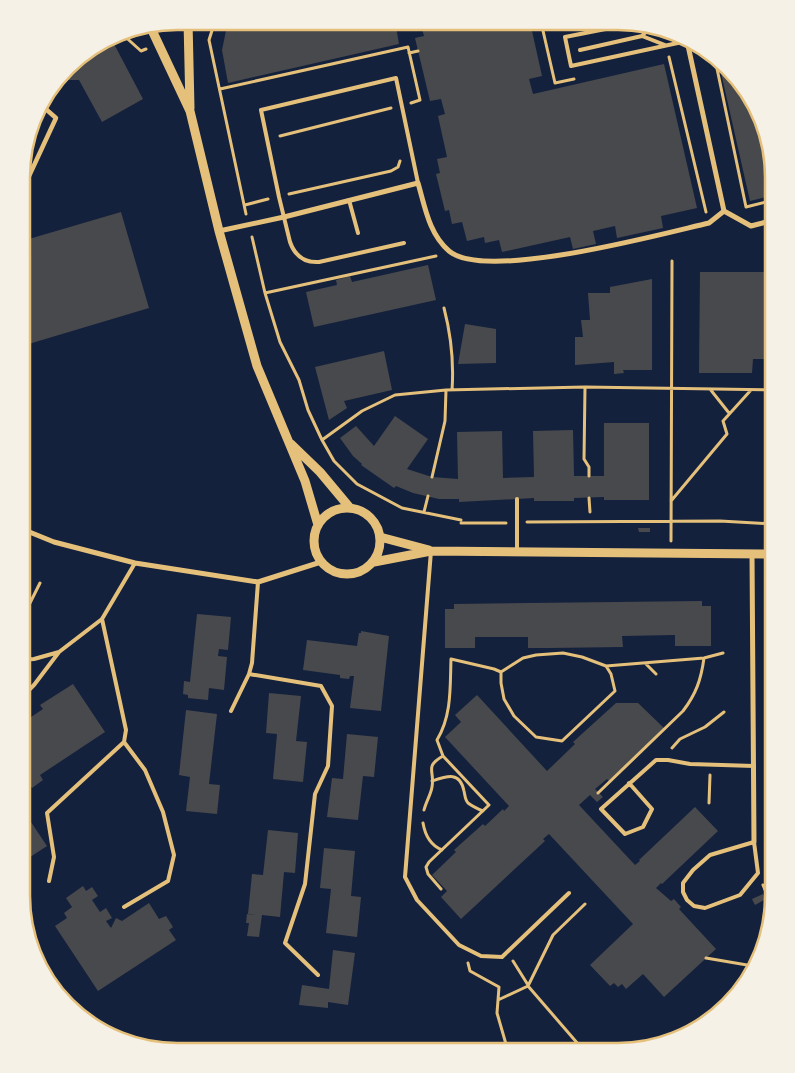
<svg xmlns="http://www.w3.org/2000/svg" width="795" height="1073" font-family="Rubik,sans-serif">
	<rect width="100%" height="100%" fill="#14213d"/>
	<path fill="#48494c" d="M228 21 416 22V23L396 27 399 44 228 83 222 50Z
		M420 22H530L542 76 529 79 533 94 664 64 697 208 661 216 663 228 617 238 615 226 593 231 596 244 573 249 570 237 502 252 499 240 485 243 484 237 467 241 462 222 452 224 449 210 445 211 436 174 440 173 437 159 447 157 438 116 445 114 441 99 430 101 415 38 424 36Z
		M109 40 113 42 143 99 102 122 79 80H58L75 60Z
		M719 64 758 108 774 177V195L750 201Z
		M39 109 41 111 35 124 34 123Z
		M121 212 149 308 22 346V241Z
		M428 265 436 300 314 327 306 292 337 285 336 280 350 276 352 282Z
		M700 272H774L773 359H753L752 373H699Z
		M652 279V370H623L624 373 614 374V362L575 365V337H583L581 320H590L588 293H610V287Z
		M465 324 496 329V363L458 364Z
		M384 351 392 390 344 401 347 408 329 420 315 367Z
		M765 410H774V496H765Z
		M395 416 428 439 407 469 432 477 458 479 457 432 502 431 503 478 534 477 533 431 573 430 574 476H604V423H649V500H604V497L574 498V501H534V498L459 502V499H439L413 493 396 486 394 488 361 465 362 464 353 456 340 438 356 426 374 446Z
		M638 528H650V532H639Z
		M702 601V606H711V646H675V635L622 636 623 647 549 648H528V637H475V648H445V609H454V604Z
		M197 614 231 617 228 650 219 649 218 656 227 657 224 690 209 688 208 700 188 698V695L183 694 184 681 190 682Z
		M771 614H774V642H771Z
		M361 631 389 636 381 711 350 708 354 676H350L349 679 340 678V675L303 670 307 640 357 646 359 633H361Z
		M73 684 105 732 40 775 43 780 32 788 28 783 24 786 21 782 22 723 43 709 40 705Z
		M269 693 301 696 296 741 307 742 303 782 273 779 277 734 266 733Z
		M477 695 547 771 575 744 573 742 616 703H638L665 729 609 781 607 779 595 789 603 797 597 802 590 795 579 805 635 865 640 861 639 860 695 807 718 831 662 884 661 883 656 888 671 901 674 899 681 907 679 909 716 949 664 997 643 974 626 989 622 984 618 987 614 983 610 986 590 965 633 924 549 834 543 839 545 841 461 919 441 897 447 891 432 875 456 852 454 850 483 824 485 826 503 809 504 811 509 806 445 737 461 722 455 715Z
		M186 710 217 714 209 784 220 785 217 814 186 811 190 777 179 775Z
		M347 734 378 737 374 777 363 776 358 820 327 817 332 778 343 779Z
		M771 741H773V763H772Z
		M21 807 47 846 21 863Z
		M268 830 298 833 295 873 284 872 280 917 262 915 259 937 247 936 249 923H246L247 914 255 915 248 914 252 874 263 875Z
		M324 848 355 851 351 896 361 897 357 937 326 933 331 889 320 888Z
		M83 886 86 891 92 887 98 896 92 900 100 912 106 908 112 918 106 921 111 928 116 918 122 921 149 903 159 919 166 916 173 927 169 930 176 940 98 991 55 926 67 918 64 913 72 907 66 898Z
		M763 894 766 899 755 905 752 899Z
		M333 950 355 953 348 1005 328 1002V1008L299 1005 302 985 329 989Z"/>
	<g fill="none" stroke-linecap="round" stroke-linejoin="round">
		<path stroke="#e5c07b" stroke-width="3" d="M215 21 209 40 246 214
			M541 22 555 83 574 79
			M531 25 541 23
			M121 33 141 51 146 49
			M409 53 418 51
			M669 57 706 212
			M715 59 746 207 774 200
			M220 89 408 47 420 100 411 103
			M280 136 391 108
			M289 194 391 171 398 167 400 161
			M245 205 268 199
			M252 237 265 293 280 342 299 380 308 410 322 440 334 461 357 484 402 508 461 520
			M265 293 436 256
			M444 308C451 335 454 362 452 390
			M585 387 584 459 589 467V476
			M710 389 729 413
			M322 440 362 411 395 395 446 390 585 387 774 390
			M432 477 445 421 446 390
			M589 498 590 512
			M671 501 727 434 723 421 751 390
			M424 512 428 496
			M527 522 720 521 774 524
			M461 523H506
			M671 541 672 261
			M22 633 29 605 40 583
			M645 663 656 674
			M501 672V683L504 699 514 716 536 737 562 741 615 691 611 674 606 666
			M672 748 680 739 705 727 724 712
			M432 781C447 776 460 771 464 791 465 795 465 800 468 803 472 806 478 809 483 811
			M598 793 683 711C696 694 701 680 704 658
			M709 803 710 775
			M424 810C426 802 431 794 432 787 435 770 424 767 443 756
			M423 823C425 835 430 845 442 850
			M763 885 773 909
			M441 889 428 874 426 867 429 862 489 805 443 756 437 740C452 715 450 687 451 659L494 669 501 672 523 658 536 655 563 653 582 657 606 666 704 658 723 653
			M706 958 753 966
			M513 961 528 985
			M468 963 470 971 499 987 498 1000
			M750 976V966
			M528 986 553 935 585 904
			M508 1051 497 1013 498 1000 528 986 585 1052"/>
		<path stroke="#e5c07b" stroke-width="4" d="M636 23 565 37 571 66 687 41
			M650 27 642 36 665 45
			M580 50 642 36
			M349 200 358 233
			M404 243 319 262C304 263 295 256 290 242L279 197 261 110 396 78 418 183
			M431 551 405 877 417 900 459 945 481 956 502 957 569 893
			M517 551V499
			M258 582 252 663 249 674 321 686 332 706 328 766 315 794 305 884 285 943 318 975
			M102 619 126 730 124 742 145 770 163 812 174 855 168 881 124 907
			M22 660 34 659 59 652
			M22 697 34 685 59 652 102 619 135 563
			M231 711 249 674
			M629 783 652 809 643 827 625 834 601 809 656 760H668L690 764 754 766
			M754 842 758 873 740 895 705 908 694 906 687 900 683 892V883L693 870 710 855Z
			M49 881 54 857 47 813 124 742"/>
		<path stroke="#e5c07b" stroke-width="4.5" d="M23 189 56 118 40 104"/>
		<path stroke="#e5c07b" stroke-width="5" d="M687 41 724 211
			M724 211 751 226 774 220
			M219 231 284 217 418 183C425 207 429 234 449 251 485 282 661 234 709 223L724 211
			M22 529 54 542 135 563 258 582 321 562
			M752 554 754 842"/>
		<path stroke="#e5c07b" stroke-width="9" d="M188 21 190 108
			M150 26 190 111 219 231 257 366 305 481 318 525
			M291 444 320 472 350 508
			M314 541a33 33 0 1 1 66 0a33 33 0 1 1-66 0Z
			M380 537 429 550
			M374 562 431 551 774 554"/>
	</g>
	<path d="M0 0H795V1073H0ZM177 30H618A147 147 0 0 1 765 177V896A147 147 0 0 1 618 1043H177A147 147 0 0 1 30 896V177A147 147 0 0 1 177 30Z" fill="#f6f1e7" fill-rule="evenodd"/>
	<path fill="none" stroke="#e5c07b" stroke-width="2.5" d="M177 30H618A147 147 0 0 1 765 177V896A147 147 0 0 1 618 1043H177A147 147 0 0 1 30 896V177A147 147 0 0 1 177 30Z"/>
</svg>
